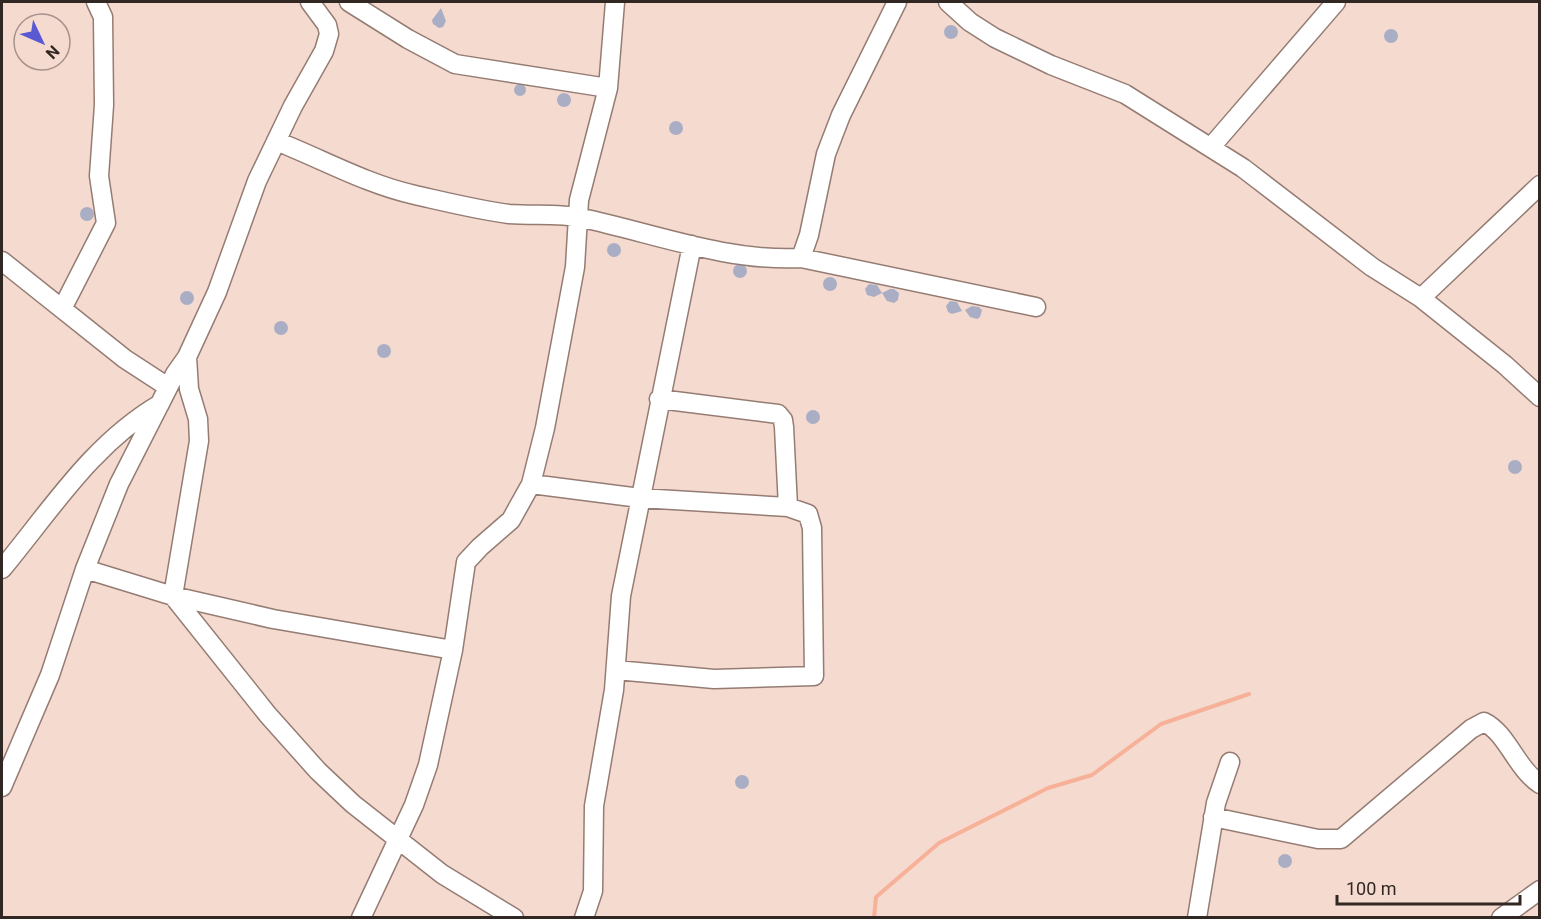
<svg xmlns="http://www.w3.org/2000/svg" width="1541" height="919" font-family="Roboto,sans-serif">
	<rect width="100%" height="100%" fill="#f5dad0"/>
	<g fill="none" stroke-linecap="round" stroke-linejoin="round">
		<path stroke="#f7b199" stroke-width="4" d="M874 918 876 897 939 843 1048 788 1092 775 1161 724 1249 694"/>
	</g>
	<path fill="#aaaec5" d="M441 8 446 21 443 27 439 28 433 24 432 20Z
		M944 32a7 7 0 1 1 14 0a7 7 0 1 1-14 0Z
		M1384 36a7 7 0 1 1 14 0a7 7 0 1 1-14 0Z
		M514 90a6 6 0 1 1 12 0a6 6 0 1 1-12 0Z
		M557 100a7 7 0 1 1 14 0a7 7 0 1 1-14 0Z
		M669 128a7 7 0 1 1 14 0a7 7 0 1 1-14 0Z
		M80 214a7 7 0 1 1 14 0a7 7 0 1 1-14 0Z
		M607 250a7 7 0 1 1 14 0a7 7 0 1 1-14 0Z
		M733 271a7 7 0 1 1 14 0a7 7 0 1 1-14 0Z
		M823 284a7 7 0 1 1 14 0a7 7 0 1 1-14 0Z
		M869 284 877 285 882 293 874 297 867 295 865 289Z
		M890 289H894L899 293 898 300 894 303 887 301 882 293Z
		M180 298a7 7 0 1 1 14 0a7 7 0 1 1-14 0Z
		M950 301 957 302 962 311 952 314 948 312 946 306Z
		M972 306 979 307 982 310 980 317 977 319 970 317 965 310Z
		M274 328a7 7 0 1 1 14 0a7 7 0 1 1-14 0Z
		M377 351a7 7 0 1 1 14 0a7 7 0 1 1-14 0Z
		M806 417a7 7 0 1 1 14 0a7 7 0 1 1-14 0Z
		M1508 467a7 7 0 1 1 14 0a7 7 0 1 1-14 0Z
		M735 782a7 7 0 1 1 14 0a7 7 0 1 1-14 0Z
		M1278 861a7 7 0 1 1 14 0a7 7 0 1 1-14 0Z"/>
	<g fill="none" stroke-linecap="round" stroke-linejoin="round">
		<g stroke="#957c73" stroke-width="21">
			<path id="minor" d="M349 2 408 39 455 64 608 88
				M615 2 608 88 579 200 575 267 545 428 531 484 640 498 788 507 808 514 812 528 814 676 714 679 616 670
				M948 2 970 22 995 38 1051 65 1125 94 1243 168 1372 267 1421 298 1505 365 1540 397
				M276 141C322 159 366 184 415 195 446 202 478 210 509 214 533 216 559 213 582 218 653 233 727 262 801 258L809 235 826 154 841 115 897 2
				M1211 147 1336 2
				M801 258 1036 307
				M2 261 125 359 168 387
				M1421 298 1540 185
				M62 309 106 223 99 176 104 105 103 17 96 2
				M187 357 189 389 198 419 199 441 173 596 268 715 318 771 353 804 442 874 514 918
				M659 399 778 414 783 420 784 427 788 507
				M2 569C51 510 92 444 160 404
				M85 569 173 596 273 619 453 650
				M2 787 50 675 85 569 119 484 175 374 187 357 217 292 257 181 293 106 324 51 329 34 327 25 310 2
				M1213 817 1318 839H1341L1471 729 1484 722C1507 733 1516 768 1540 784
				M361 918 414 805 428 765 453 650 466 562 480 547 511 520 531 484
				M584 918 593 891 594 806 614 690 621 596 692 245
				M1197 918 1216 803 1230 762
				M1501 918 1540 890"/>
		</g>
		<use href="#minor" stroke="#fff" stroke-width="18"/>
	</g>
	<rect width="1541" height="919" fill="none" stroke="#312723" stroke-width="6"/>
	<g transform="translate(42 42) rotate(134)"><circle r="28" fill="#f5dad0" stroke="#a7928b" stroke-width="1.5"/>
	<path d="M0-4.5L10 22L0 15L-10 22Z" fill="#5a59d1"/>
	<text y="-9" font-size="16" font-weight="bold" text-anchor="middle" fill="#312723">N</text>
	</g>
	<path d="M1337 895v9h183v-9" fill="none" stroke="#312723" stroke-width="3"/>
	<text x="1346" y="895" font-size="18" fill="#312723" stroke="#f5dad0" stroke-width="4.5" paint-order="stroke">100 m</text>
</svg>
